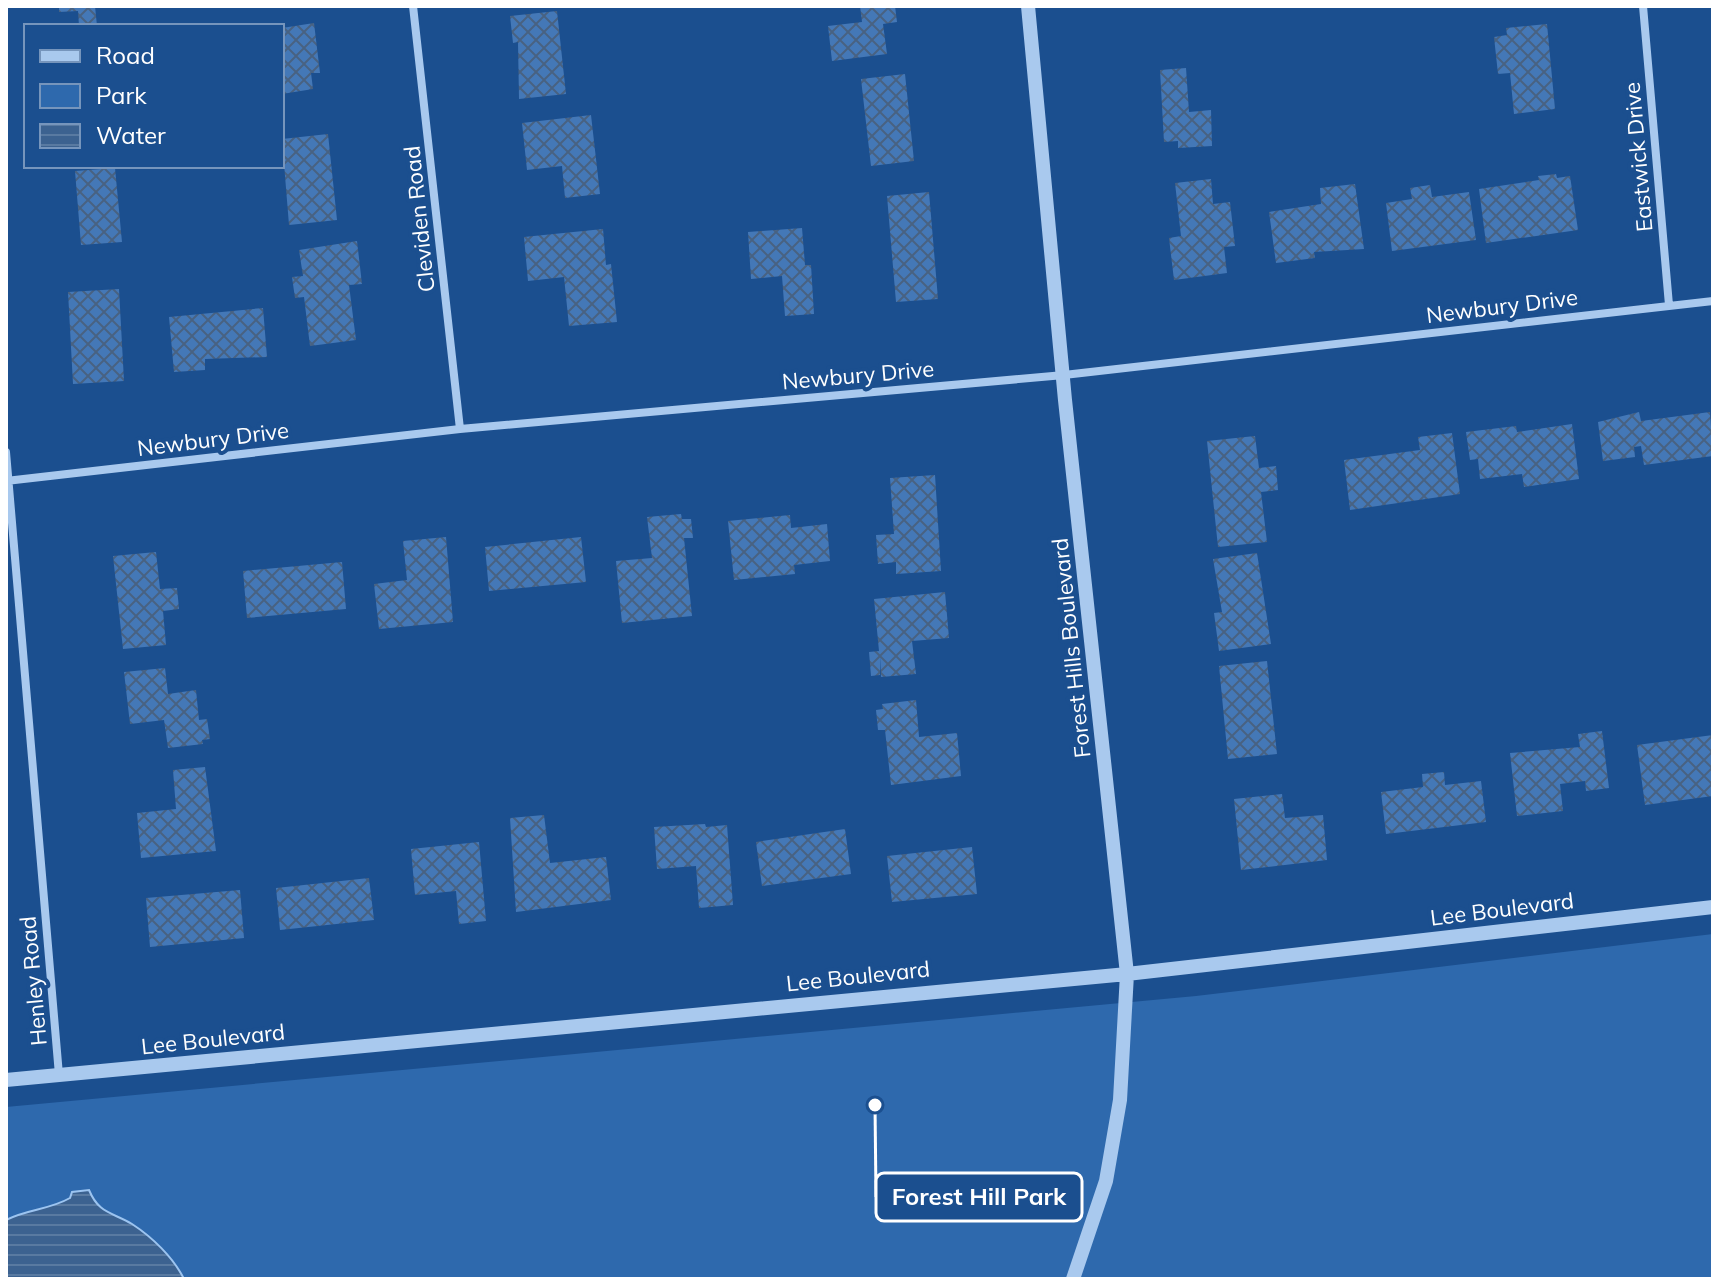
<svg xmlns="http://www.w3.org/2000/svg" width="1719" height="1285" font-family="Mulish,sans-serif">
	<defs>
		<pattern id="water-rules" width="6" height="5" patternUnits="userSpaceOnUse" patternTransform="scale(2)"><rect width="6" height="5" fill="#3c6290"/><path d="M0 2.5h6" fill="none" stroke="#597aa1"/></pattern>
		<pattern id="building-cross-hatch" width="8" height="8" patternUnits="userSpaceOnUse" patternTransform="scale(2)"><rect width="8" height="8" fill="#4478b7"/><path d="M0 0l8 8M0 8l8-8" fill="none" stroke="#486282"/></pattern>
	</defs>
	<rect width="100%" height="100%" fill="#1b4f8f"/>
	<path fill="#2e69ad" d="M1713 934V1279H6V1107L1196 996Z"/>
	<path fill="url(#water-rules)" stroke="#9cc4f0" stroke-width="2" d="M89 1190C99 1214 112 1212 132 1224 152 1237 173 1257 184 1279H6V1220C27 1209 49 1210 70 1198L72 1192Z"/>
	<path fill="url(#building-cross-hatch)" d="M59 6H95L97 26H79L78 11 59 12Z
		M860 6H895L897 22 883 24 887 54 832 61 828 26 862 22Z
		M557 11 566 94 519 99 518 42 513 43 510 16Z
		M314 23 320 73H311L313 89 282 94V28Z
		M1547 24 1555 109 1514 114 1510 73 1498 74 1494 37 1507 35 1506 28Z
		M1186 68 1189 112 1211 110 1212 146 1178 148V141L1164 142 1160 70Z
		M905 74 914 161 871 166 861 79Z
		M591 115 600 194 565 198 562 166 527 170 522 123Z
		M328 134 337 220 289 225 282 139Z
		M115 168 122 242 81 245 75 171Z
		M1556 174 1557 178 1570 176 1578 230 1486 243 1479 189 1539 180 1538 176Z
		M1211 179 1213 204 1230 202 1235 246 1224 247 1227 273 1174 280 1169 238 1181 236 1175 183Z
		M1355 184 1364 249 1314 252 1315 258 1276 263 1269 212 1321 204 1320 188Z
		M1430 185 1432 197 1469 192 1476 240 1392 251 1386 203 1412 199 1410 188Z
		M929 192 938 299 896 302 887 196Z
		M802 228 805 265H811L814 314 785 316 782 276 751 279 748 232Z
		M603 229 606 265 611 264 617 322 569 326 564 277 528 281 524 237Z
		M357 241 362 284 349 285 356 340 310 346 304 297 295 298 292 277 303 276 299 250Z
		M119 289 124 381 73 384 68 292Z
		M263 308 267 357 205 359V370L174 372 169 317Z
		M1639 412 1641 421 1710 412 1713 456 1644 465 1641 446 1634 447 1635 457 1603 461 1598 422Z
		M1572 424 1579 479 1524 487 1522 474 1480 479 1478 459 1470 460 1466 432 1516 426 1517 432Z
		M1452 433 1460 494 1350 510 1344 460 1420 450 1418 437Z
		M1255 436 1259 468 1276 466 1278 490 1261 492 1267 542 1218 547 1207 441Z
		M935 475 941 571 896 574V562L878 564 876 535 894 534 890 478Z
		M681 514 682 519H691L693 538H684L692 616 622 623 616 561 652 558 647 517Z
		M790 515 791 528 827 524 830 561 794 565 795 574 734 580 728 521Z
		M446 537 453 622 379 629 374 584 407 580 403 541Z
		M581 537 586 582 489 591 485 547Z
		M156 552 160 589 177 588 179 609 163 611 166 645 123 649 113 556Z
		M1257 553 1271 644 1219 651 1214 613 1222 612 1213 559Z
		M342 562 346 609 247 618 243 571Z
		M945 592 949 638 912 641 916 674 881 677 880 656V675L871 676 869 652 879 651 874 599Z
		M1267 661 1277 754 1228 759 1219 666Z
		M165 668 168 694 196 690 199 720 207 719 210 739 202 740 203 744 168 748 164 720 130 724 124 672Z
		M916 700 919 737 957 733 961 776 891 785 885 730H878L876 710 883 709 882 704Z
		M1602 731 1609 788 1586 791 1585 781 1560 784 1563 811 1517 816 1510 753 1580 747 1578 734Z
		M1713 735V796L1645 805 1637 745Z
		M205 767 216 851 141 858 137 813 176 809 173 770Z
		M1444 772 1445 785 1481 781 1486 822 1386 834 1381 792 1423 787 1422 774Z
		M1282 794 1285 818 1323 815 1327 860 1241 870 1234 799Z
		M544 815 550 863 606 857 611 900 516 912 510 818Z
		M705 824 706 827 727 825 733 905 699 908 696 866 657 869 654 827Z
		M845 829 851 874 762 886 756 842Z
		M479 842 486 921 459 924 456 891 415 895 411 849Z
		M972 847 977 894 892 902 887 856Z
		M369 878 374 920 280 930 276 888Z
		M240 890 244 938 150 947 146 898Z"/>
	<g fill="none" stroke-linecap="round" stroke-linejoin="round">
		<path stroke="#a9c9ee" stroke-width="8" d="M413 6 460 429
			M1643 6 1669 305
			M6 452 59 1075
			M6 481 460 429 1064 375 1713 301"/>
		<path stroke="#a9c9ee" stroke-width="14" d="M1028 6 1065 400 1127 974 1120 1100 1106 1181 1073 1279
			M6 1080 1127 974 1713 907"/>
	</g>
	<g text-anchor="middle" dominant-baseline="central" stroke-width="8" stroke-linejoin="round" paint-order="stroke">
		<g font-size="22" fill="#fff" stroke="#1b4f8f">
			<text transform="translate(1638 157) rotate(-95)">Eastwick Drive</text>
			<text transform="translate(419 219) rotate(-96)">Cleviden Road</text>
			<text transform="translate(1502 306) rotate(-7)">Newbury Drive</text>
			<text transform="translate(858 375) rotate(-5)">Newbury Drive</text>
			<text transform="translate(213 439) rotate(-7)">Newbury Drive</text>
			<text transform="translate(1071 648) rotate(-96)">Forest Hills Boulevard</text>
			<text transform="translate(1502 909) rotate(-7)">Lee Boulevard</text>
			<text transform="translate(858 976) rotate(-6)">Lee Boulevard</text>
			<text transform="translate(33 981) rotate(-95)">Henley Road</text>
			<text transform="translate(213 1039) rotate(-6)">Lee Boulevard</text>
		</g>
	</g>
	<path fill="none" stroke="#fff" stroke-width="3" d="M875 1105L876 1197"/>
	<circle fill="#fff" stroke="#1b4f8f" stroke-width="3" cx="875" cy="1105" r="8"/>
	<rect fill="#1b4f8f" stroke="#fff" stroke-width="3" x="876" y="1173" width="206" height="48" rx="8"/>
	<g font-size="24" text-anchor="middle" font-weight="bold" fill="#fff">
		<text x="979" y="1205">Forest Hill Park</text>
	</g>
	<rect width="1719" height="1285" fill="none" stroke="#ffffff" stroke-width="16"/>
	<rect x="24" y="24" width="260" height="144" fill="#1b4f8f" stroke="#7695bc" stroke-width="2"/>
	<rect x="40" y="50" width="40" height="12" fill="#a9c9ee" stroke="#7695bc" stroke-width="2"/>
	<text x="96" y="64" font-size="24" fill="#ffffff">Road</text>
	<rect x="40" y="84" width="40" height="24" fill="#2e69ad" stroke="#7695bc" stroke-width="2"/>
	<text x="96" y="104" font-size="24" fill="#ffffff">Park</text>
	<rect x="40" y="124" width="40" height="24" fill="url(#water-rules)" stroke="#7695bc" stroke-width="2"/>
	<text x="96" y="144" font-size="24" fill="#ffffff">Water</text>
</svg>
